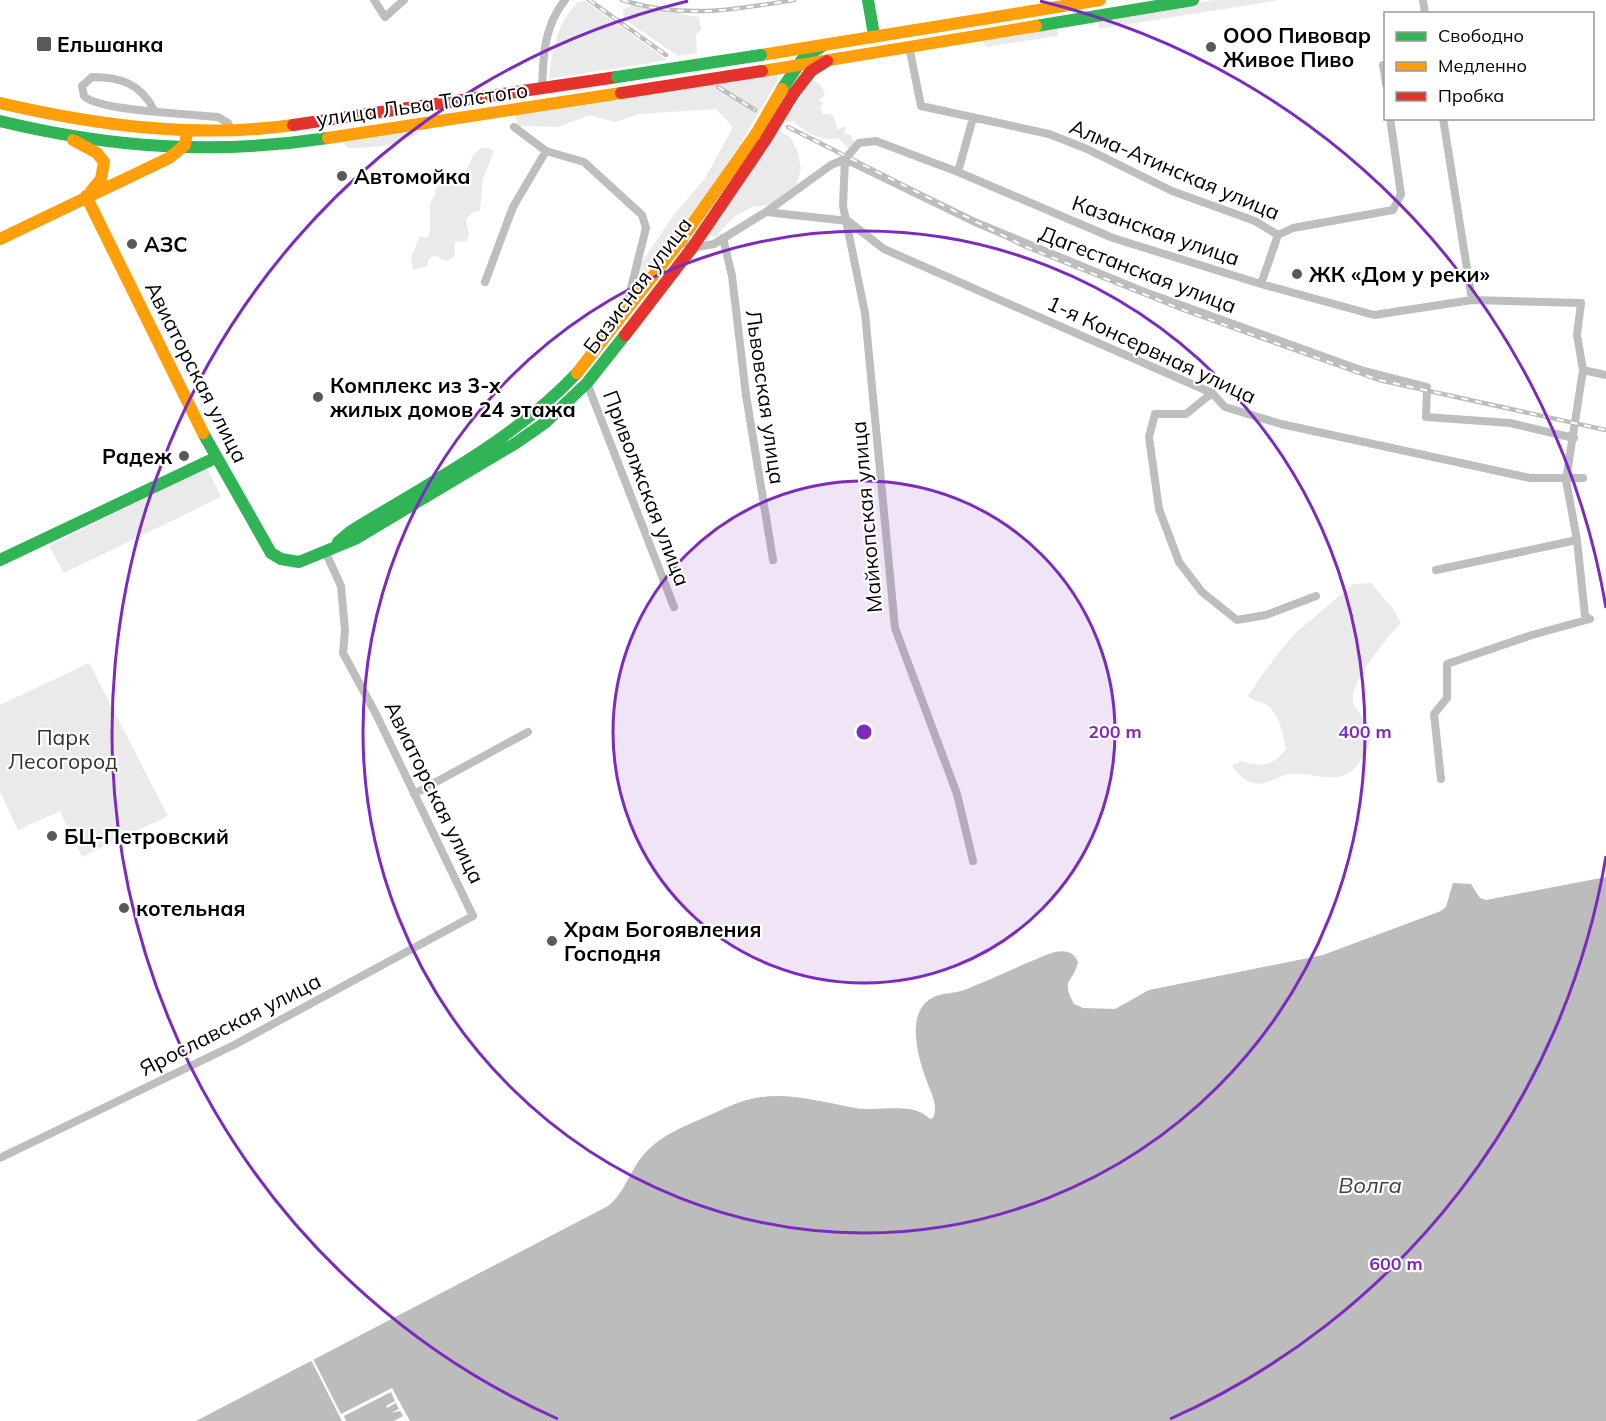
<svg xmlns="http://www.w3.org/2000/svg" width="1606" height="1421" font-family="Mulish,sans-serif">
	<rect width="100%" height="100%" fill="#fff"/>
	<path fill="#eaeaea" d="M1214 0H1279L1099 29 1098 19Z
		M585 1 667 60 549 79C553 48 556 25 578 2Z
		M631 5 699 17 701 29 696 35 697 53 678 56 624 19 623 10Z
		M1057 24 1058 36 985 47 983 35Z
		M773 74 778 75V80L739 146 700 204 637 284V269L673 216 705 178 733 127 716 109 640 114 615 122 589 115 559 127 518 126 515 114Z
		M812 80 820 84 825 93 823 98 818 100 823 103 820 109 823 114 833 115 838 130 843 126 846 128 844 133 851 135 854 143 849 149 838 138C822 142 804 132 793 121L784 122Z
		M421 130C407 146 369 148 348 148L342 142Z
		M778 130 790 137 798 152 801 169 796 185 770 205 753 207 735 216 715 237 709 236V233Z
		M481 148H489L494 152 483 178 480 211 473 212 466 219 469 234 467 241 455 242 454 257 446 261 435 255 429 259 427 266 413 270 411 257 420 236 427 238C436 224 423 207 436 194L434 191 443 179 462 176C471 166 469 156 481 148Z
		M207 468 221 497 64 573 49 546Z
		M1371 583 1394 610 1401 623C1388 636 1348 684 1353 702 1357 712 1368 724 1373 734 1368 747 1360 769 1345 775 1327 782 1306 771 1289 774 1276 776 1268 786 1253 783 1244 781 1237 773 1232 766L1242 761C1262 768 1273 766 1286 749 1283 735 1280 712 1265 704 1258 700 1254 702 1248 696 1255 684 1293 631 1303 627L1353 584Z
		M89 663 168 816 82 857 60 811 18 830 0 792V705Z"/>
	<path fill="#bcbcbc" d="M1606 877V1421H196L608 1206C626 1192 630 1168 647 1151 662 1135 681 1128 701 1119 720 1111 741 1099 761 1097 794 1093 825 1103 856 1108 881 1112 913 1101 930 1119L933 1118C939 1105 930 1091 926 1079 918 1057 905 1013 932 998 942 992 956 994 967 989 991 979 1015 968 1039 958 1052 952 1071 945 1078 962 1073 984 1060 978 1074 1004L1083 1008 1115 1009 1149 990 1323 955 1441 911 1446 907 1453 883 1471 884 1480 898 1486 900Z"/>
	<path fill="#fff" d="M313 1359 341 1414 392 1388 410 1421H394L403 1416 400 1411 391 1413 399 1409 396 1403 387 1408 386 1406 395 1401 391 1392 344 1416 346 1421H342L311 1360Z"/>
	<g fill="none" stroke-linecap="round" stroke-linejoin="round">
		<path stroke="#bebebe" stroke-width="8" d="M374 0 385 17 404 0
			M1423 0 1425 14
			M909 46 921 106 1049 134 1087 149 1172 191 1255 221 1278 235 1293 228 1393 210 1401 194 1390 118
			M1383 65 1386 84
			M542 89C543 56 544 26 565 0
			M154 110C141 84 121 77 92 77L82 86 84 96C98 111 192 114 218 117L228 123 233 132
			M1443 118 1472 300
			M514 127 546 151
			M845 159 977 223 1142 291 1361 370 1427 387 1426 417 1510 423 1574 438
			M958 172 973 118
			M766 212 848 221 884 249 1212 393 1225 407 1281 424 1530 478H1583
			M723 238 732 276 746 395 773 560
			M681 240 692 248 714 244 766 212 831 165 845 159
			M485 282 513 207 546 151 584 162 642 215 646 228 625 312
			M1261 284 1278 235
			M1583 370 1606 375
			M587 383 674 607
			M1212 393 1186 414H1155L1149 437 1159 509 1179 562 1202 592 1237 620 1266 615 1316 596
			M1436 570 1577 540
			M414 794 528 732
			M973 861 957 794 895 628 865 313 843 206 845 159 859 143 876 141 958 172 1113 238 1261 284 1374 315 1472 300 1581 303 1577 335 1583 370 1566 480 1577 540 1585 616 1590 619 1532 635 1447 664V698L1434 714 1441 779
			M0 1158 234 1045 473 916 377 716 343 653 345 630 341 586 325 551"/>
		<path stroke="#30b455" stroke-width="12" d="M868 0 874 35
			M1036 26 1193 0
			M782 89 804 57 821 47
			M0 121C112 148 214 155 328 138
			M203 433 271 553 281 559 299 562 355 539 516 443 546 422 587 383 625 335
			M338 542 351 531C429 483 514 440 577 373
			M0 560 215 458"/>
		<path stroke="#ff9f0a" stroke-width="12" d="M761 55 1100 0
			M762 71 1036 26
			M0 103C96 125 195 139 293 125
			M328 138 621 93
			M73 140 97 153 104 162 101 179 91 191
			M86 196 203 433
			M0 239 169 158 185 145 187 131
			M577 373 681 240 756 134"/>
		<path stroke="#e5322d" stroke-width="12" d="M794 93 811 71 827 61
			M293 125 617 77
			M625 335 692 248 766 139"/>
		<g stroke="#bdbdbd" stroke-width="4.5">
			<path id="rail" d="M589 0 666 55
				M622 0C683 19 732 10 794 0
				M718 87 755 110
				M788 127 1024 246 1186 311 1379 380 1606 430"/>
		</g>
		<use href="#rail" stroke="#fff" stroke-width="2" stroke-dasharray="7" stroke-linecap="butt"/>
		<path stroke="#30b455" stroke-width="12" d="M617 77 761 55"/>
		<path stroke="#ff9f0a" stroke-width="12" d="M756 134 782 89"/>
		<path stroke="#e5322d" stroke-width="12" d="M621 93 762 71
			M766 139 794 93"/>
	</g>
	<circle cx="864" cy="732" r="251" fill="#7b2cbf" fill-opacity=".12"/>
	<g fill="none" stroke="#7b2cbf" stroke-width="3">
		<circle cx="864" cy="732" r="251"/>
		<circle cx="864" cy="732" r="501"/>
		<path d="M1606 856A752 752 0 0 1 1170 1419M558 1419A752 752 0 0 1 688 1M1040 1A752 752 0 0 1 1606 608"/>
	</g>
	<g fill="#595959" stroke="#fff" stroke-width="2">
		<rect x="36" y="36" width="16" height="16" rx="3"/>
		<circle cx="1211" cy="47" r="6"/>
		<circle cx="342" cy="176" r="6"/>
		<circle cx="132" cy="244" r="6"/>
		<circle cx="1297" cy="274" r="6"/>
		<circle cx="318" cy="397" r="6"/>
		<circle cx="184" cy="456" r="6"/>
		<circle cx="52" cy="836" r="6"/>
		<circle cx="124" cy="908" r="6"/>
		<circle cx="552" cy="941" r="6"/>
	</g>
	<g text-anchor="middle" dominant-baseline="central" stroke-width="4.5" stroke-linejoin="round" paint-order="stroke">
		<g font-size="21" font-weight="bold" fill="#000" stroke="#fff" text-anchor="start">
			<text x="1223" y="35">ООО Пивовар<tspan x="1223" dy="24">Живое Пиво</tspan></text>
			<text x="57" y="44">Ельшанка</text>
			<text x="354" y="176">Автомойка</text>
			<text x="144" y="244">АЗС</text>
			<text x="1309" y="274">ЖК «Дом у реки»</text>
			<text x="330" y="385">Комплекс из 3-х<tspan x="330" dy="24">жилых домов 24 этажа</tspan></text>
			<text x="172" y="456" text-anchor="end">Радеж</text>
			<text x="64" y="836">БЦ-Петровский</text>
			<text x="136" y="908">котельная</text>
			<text x="564" y="929">Храм Богоявления<tspan x="564" dy="24">Господня</tspan></text>
		</g>
		<g font-size="21" fill="#000" stroke="#fff">
			<text transform="translate(422 104) rotate(-8)">улица Льва Толстого</text>
			<text transform="translate(1175 169) rotate(23)">Алма-Атинская улица</text>
			<text transform="translate(1156 230) rotate(19)">Казанская улица</text>
			<text transform="translate(1138 269) rotate(21)">Дагестанская улица</text>
			<text transform="translate(637 285) rotate(-53)">Базисная улица</text>
			<text transform="translate(1152 349) rotate(25)">1-я Консервная улица</text>
			<text transform="translate(197 372) rotate(63)">Авиаторская улица</text>
			<text transform="translate(766 397) rotate(82)">Львовская улица</text>
			<text transform="translate(647 488) rotate(69)">Приволжская улица</text>
			<text transform="translate(866 517) rotate(-95)">Майкопская улица</text>
			<text transform="translate(435 792) rotate(64)">Авиаторская улица</text>
			<text transform="translate(230 1024) rotate(-27)">Ярославская улица</text>
		</g>
		<g font-size="21" fill="#303030" stroke="#fff">
			<text x="63" y="737">Парк<tspan x="63" dy="24">Лесогород</tspan></text>
		</g>
		<g font-size="22" font-style="italic" fill="#414141" stroke="#fff">
			<text x="1370" y="1185">Волга</text>
		</g>
	</g>
	<circle cx="864" cy="732" r="9" fill="#7b2cbf" stroke="#fff" stroke-width="3"/>
	<g font-size="18" text-anchor="middle" font-weight="bold" fill="#7b2cbf" stroke="#fff" stroke-width="4.5" stroke-linejoin="round" paint-order="stroke">
		<text x="1115" y="738">200 m</text>
		<text x="1365" y="738">400 m</text>
		<text x="1396" y="1270">600 m</text>
	</g>
	<rect x="1384" y="12" width="210" height="108" fill="#ffffff" stroke="#999999" stroke-width="1.5"/>
	<rect x="1396" y="32" width="30" height="9" fill="#30b455" stroke="#999999" stroke-width="1.5"/>
	<text x="1438" y="42" font-size="18" fill="#000000">Свободно</text>
	<rect x="1396" y="62" width="30" height="9" fill="#ff9f0a" stroke="#999999" stroke-width="1.5"/>
	<text x="1438" y="72" font-size="18" fill="#000000">Медленно</text>
	<rect x="1396" y="92" width="30" height="9" fill="#e5322d" stroke="#999999" stroke-width="1.5"/>
	<text x="1438" y="102" font-size="18" fill="#000000">Пробка</text>
</svg>
